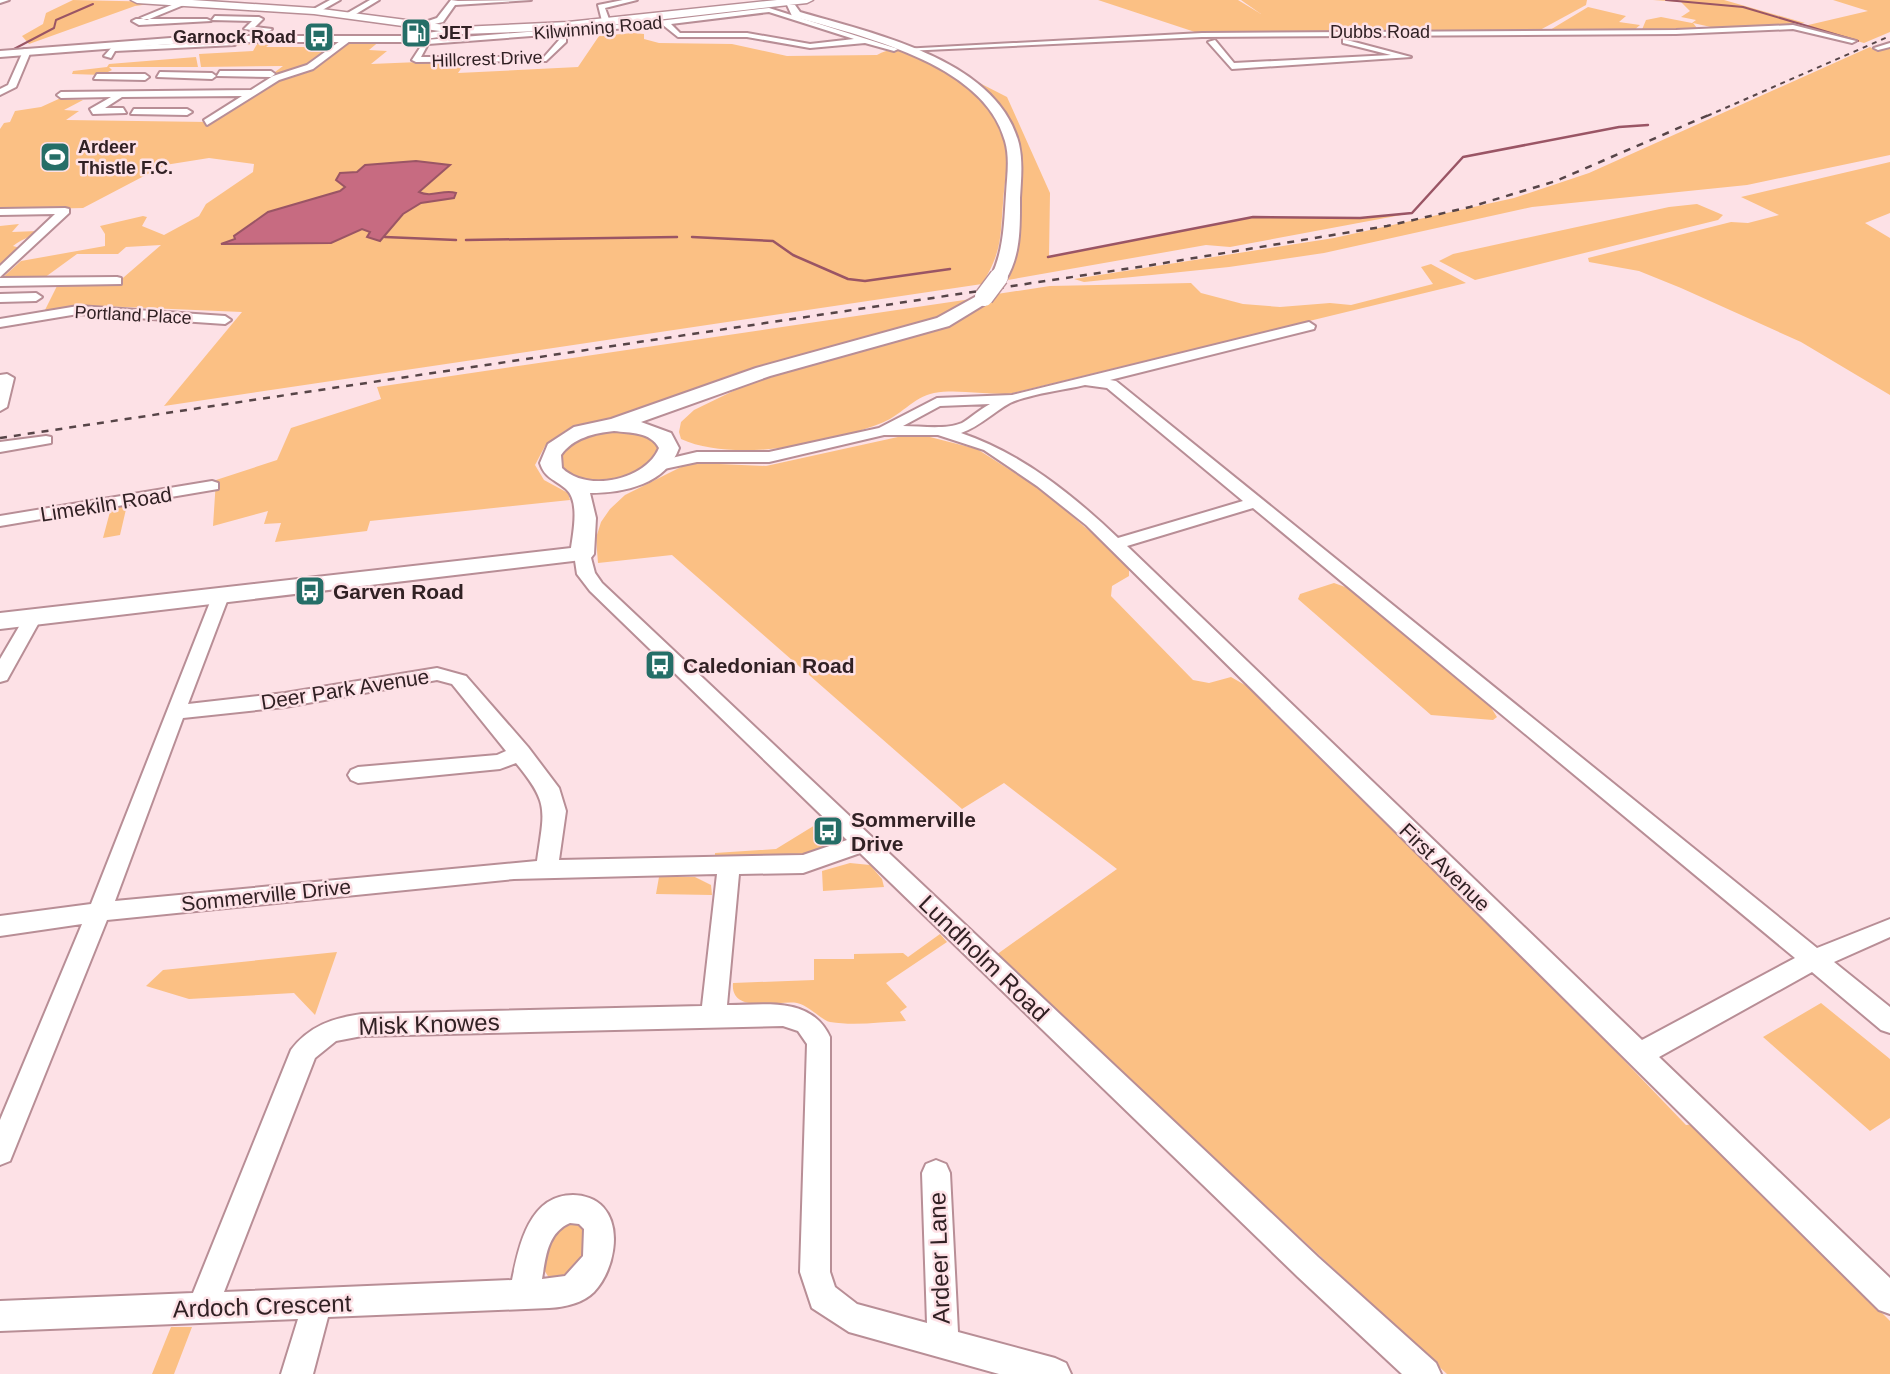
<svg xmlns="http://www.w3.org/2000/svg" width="1890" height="1374" font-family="Helvetica,sans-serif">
	<rect width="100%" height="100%" fill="#fde1e6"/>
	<path fill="#fbc084" d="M73 0 165 2 135 6 29 44 22 36 43 24 46 13Z
		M1098 0H1238L1261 14 1241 0H1587L1586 5 1540 30 1198 33Z
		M1653 0H1724L1805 23 1724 30 1693 23 1697 28 1693 30 1641 32 1646 20 1661 17 1692 23 1696 20 1681 17 1690 11 1681 2Z
		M1833 0H1890V32L1864 43 1804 26 1868 11Z
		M1588 7 1626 16 1619 22 1640 25 1633 31 1550 30Z
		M633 33 644 34V39L659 43 732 44 787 56 877 55C895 44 908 53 926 62 958 78 999 104 1006 144 1009 163 1004 184 1003 203 1000 240 1002 251 982 284L164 406 242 312 101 306 44 312 58 284H116L161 245 126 247 118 254H77L44 278 1 279 21 261 105 246V234L100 226 143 216 147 217 142 226 164 235 199 216 206 204 253 172 254 164 209 158 165 165 83 208 0 210V129L4 123 10 122 15 111 41 107 63 97 60 99 83 100 64 110 79 111 66 120 208 122 280 78 313 70 351 42 381 40 369 50 387 51 371 64 467 60 458 73 578 67 599 36Z
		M275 40 266 47H331L304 66 271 75 283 66 201 67 199 54 253 51 257 44 230 46 233 41 145 46Z
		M1890 46V155L1747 185 1532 207 1324 253 1229 267 1084 282 1074 279 1334 238 1514 198 1589 173 1870 47 1878 52Z
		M196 57 198 67H109L112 70 102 75 72 74 73 71 107 67 109 64Z
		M952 69 1007 97 1050 193 1049 257 1253 217 1360 218 1412 213 1230 247 1206 245 1008 280C1022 256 1028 155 1012 131 999 110 970 87 952 69Z
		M1890 162V213L1865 223 1890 238V395L1801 342 1681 288 1639 271 1589 262 1588 258 1731 222 1748 223 1779 215 1741 197Z
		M1697 204 1723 215 1718 220 1475 280 1439 261 1453 254 1669 207Z
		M19 224 12 232 38 231C30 238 21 239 13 246L20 248 4 263H0V226Z
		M1431 264 1466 283 1009 394C985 395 958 389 934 393 913 397 900 417 879 424 826 444 734 463 681 439L679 432 681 422 694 410 762 377 930 330 961 320 997 294 1050 286 1191 283 1201 293 1243 304 1280 307 1330 303 1351 305 1433 284 1421 267Z
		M971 299 930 320 738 373 626 415 566 430 545 446 535 465 544 480 568 493 570 500 370 521 367 531 275 542 281 523 264 524 268 511 213 526 216 480 277 460 291 428 381 399 377 387Z
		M617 429 646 433 661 446 656 463C619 480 598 491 560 468L559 460C569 436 594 434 617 429Z
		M907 435 926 436 977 449 1043 491 1123 560 1129 566V576L1112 586 1111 596 1193 680 1209 683 1231 677 1252 689 1568 1002 1686 1125 1695 1124 1890 1321V1374H1447L996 955 1117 869 1004 783 962 809 672 555 598 563 596 538 601 522 610 509 625 495 683 466 697 463 766 466Z
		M127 505 120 535 103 538 111 508Z
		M1334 583 1348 588 1490 706 1497 717 1493 720 1431 715 1298 599 1300 594Z
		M820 822 827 828 823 831 834 842C822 861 738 856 715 856V853L776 849Z
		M850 863 870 865 882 879 884 887 823 891 822 871Z
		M659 877H695L711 885 712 895 656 894Z
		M940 934 947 942 886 983 907 1007 900 1012 906 1021C881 1022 854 1026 830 1022 821 1020 810 1006 797 1003 779 1000 730 1015 733 983L814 980V959H854V954L903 953 908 957Z
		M337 952 315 1015 294 993 189 999 146 986 163 970Z
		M1821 1003 1890 1059V1118L1870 1131 1763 1037Z
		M563 1219 585 1222 586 1258 572 1277 549 1278 543 1268 551 1233Z
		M171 1327H192L174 1374H152Z"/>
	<path fill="#c76b81" stroke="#9a5565" stroke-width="2" d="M416 161 450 165 419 192C432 198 443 189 456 193L454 198 421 203 403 214 380 241 367 237 370 232 362 229 331 243 221 244 235 239 234 236 268 212 340 191 345 187 336 180 340 173 357 172 365 165Z"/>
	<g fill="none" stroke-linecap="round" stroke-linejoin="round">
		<path stroke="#9a5565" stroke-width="2" d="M1666 0 1743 7 1858 41
			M12 50 54 28 56 20 93 4"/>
		<path stroke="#9a5565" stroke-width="2.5" d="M385 237 456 240
			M692 237 773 241 793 255 848 279 865 281 950 269
			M466 240 677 237
			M1048 257 1253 217 1360 218 1412 213 1463 157 1619 127 1648 125"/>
		<g stroke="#b88e96" stroke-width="4">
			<path id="street" d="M0 0H9L0 3Z
				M184 0 191 2 147 20 140 18Z
				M330 0H340L317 13 310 11Z
				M370 0H379L351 17 344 15Z
				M451 0 458 1 531 0 455 5 443 22 422 27V23L437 18Z
				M623 0H637L605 8 609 19 602 21 598 5Z
				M769 8 898 49 894 51 865 43 810 48 747 37H678L663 25 566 33V42L546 61 416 62 412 60 425 40 642 23ZM769 12 854 39 810 44 747 33H680L671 24ZM558 34 559 40 544 57H421L428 44Z
				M215 16 259 17 263 19 255 27 272 29 257 40 253 38 260 31 244 29 252 21 212 20Z
				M136 19H207L211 21 139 25 132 21Z
				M1793 25 1856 41 1852 43 1793 29 1676 34 1202 37 906 51 902 49 1202 33 1676 30Z
				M347 36 354 38 313 69 279 80 207 125 204 120 242 96 122 97 105 108H123L126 113 93 114 90 109 111 97 61 98 57 95 61 92 251 90 273 76 307 65Z
				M1343 39 1411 57 1232 69 1208 42 1215 40 1234 63 1391 55 1343 43Z
				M232 41 235 45 115 51 111 58 104 56 112 47Z
				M1890 43V47L1878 50 1874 48Z
				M24 49 31 51 16 87 0 95V89L8 85Z
				M220 71H271L275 74 271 77 217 76Z
				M160 72 212 73 216 76 212 79 157 77Z
				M97 74H145L149 77 145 80 94 79Z
				M134 109H187L192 112 187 115 131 114Z
				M65 208 69 209V213L0 277V266L55 214 0 215V209Z
				M117 277 121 278V284L0 286V278Z
				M0 294 36 293 42 297 36 301 0 302Z
				M78 306 225 316 231 320 225 324 78 314 0 327V319Z
				M1309 322 1315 326 1314 329 1110 380 1116 381 1817 948 1890 919V937L1834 962 1890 1007V1033L1881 1030 1812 972 1659 1057 1890 1278V1314L1879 1310 1086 525 1037 486 984 450 938 435H884L769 462H697L664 469 656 464 659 461 697 452H769L879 428 937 398 1012 395ZM1085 385 1107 388 1243 501 1118 538C1073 495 1021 453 961 433 979 427 995 411 1010 403 1029 394 1064 390 1085 385ZM990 404C980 409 968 420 962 423 945 430 921 426 903 426L940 406ZM1253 508 1795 958 1642 1040 1127 546Z
				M7 374 14 378 7 407 0 411V375Z
				M46 436 51 437V443L0 452V442Z
				M212 481 218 483V489L0 526V516Z
				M582 549 590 554 595 573 602 583 1318 1257 1436 1363 1441 1374H1402L1298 1277 860 853 803 873 739 874 727 1005C765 1005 811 996 830 1037V1272L835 1287 857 1304 927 1323 922 1173 926 1164 936 1160 946 1164 950 1173 958 1332 1055 1358 1066 1363 1071 1374H999L849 1332 812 1308 800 1272 807 1044 798 1031 783 1026 362 1036 336 1041 315 1058 224 1292 512 1280C519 1246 529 1195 573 1195 584 1195 596 1199 603 1207 623 1229 613 1272 594 1292 583 1303 565 1307 549 1308L328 1317 313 1374H281L298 1319 0 1331V1301L193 1293 291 1050C309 1026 333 1018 362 1014L702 1006 717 874 514 879 107 920 10 1161 0 1165V1120L82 924 0 936V916L91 904 214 592 220 591 229 596 188 704 285 693 437 668 466 676 528 747 559 788 566 811 559 860 803 855 847 840 590 591 577 574 574 554ZM437 680 452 684 506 751 497 755 358 767 351 770 348 775 351 780 358 783 500 769 516 763C550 804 544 810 537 861L115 901 183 718 285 707ZM570 1223 579 1224 584 1229 583 1256 565 1276 542 1279C546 1257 547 1233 570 1223Z
				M33 611 42 617 7 680 0 682V659L27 613Z"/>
		</g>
		<g stroke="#b88e96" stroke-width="4">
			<path id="secondary" d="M787 5H795L800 12C871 33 998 59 1019 144 1023 162 1021 180 1020 198 1020 226 1021 256 1005 281H993L991 277C1004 250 1004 223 1006 194 1007 176 1010 158 1005 141 984 62 859 36 792 16Z
				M448 30 452 31V35L406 42H197L0 57V51L197 36H406Z
				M984 292 992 297 990 301 949 326 770 376 641 422 671 433 679 448C666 484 625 493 590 493L596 518 594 554 590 559 0 629V613L571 548C573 533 580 501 566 489 555 479 545 479 540 463L548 444 574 427 611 419 756 368 937 318ZM614 431C630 433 651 432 659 448 646 480 587 493 562 468L561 455C573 438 594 433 614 431Z"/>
		</g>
		<g stroke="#b88e96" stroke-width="3">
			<path id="primary" d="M131 0H192L314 8 460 27 568 22 777 0H813L807 3 568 30 462 34 314 14 137 3Z"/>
		</g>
		<use href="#street" fill="#fff" fill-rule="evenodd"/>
		<use href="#secondary" fill="#fff" fill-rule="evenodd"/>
		<use href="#primary" fill="#fff" fill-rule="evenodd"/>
		<path stroke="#574548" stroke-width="2" stroke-dasharray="5 5" stroke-linecap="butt" d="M1707 116 1890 36"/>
		<path stroke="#574548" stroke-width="2.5" stroke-dasharray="7 7" stroke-linecap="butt" d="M0 438 1152 265 1387 226 1470 207 1556 181 1711 114"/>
		<g stroke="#b88e96" stroke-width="21" stroke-linecap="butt">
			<path id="secondary-bridge" d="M984 297 999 277"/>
		</g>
		<use href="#secondary-bridge" stroke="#fff" stroke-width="18"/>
	</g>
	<defs>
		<g id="fuel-square" transform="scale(1.575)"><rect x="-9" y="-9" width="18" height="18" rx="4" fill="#256e67" stroke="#fde1e6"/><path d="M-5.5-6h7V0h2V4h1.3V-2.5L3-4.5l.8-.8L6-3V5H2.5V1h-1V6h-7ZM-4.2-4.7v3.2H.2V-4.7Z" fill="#fff"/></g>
		<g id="bus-square" transform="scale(1.575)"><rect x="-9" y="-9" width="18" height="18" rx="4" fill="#256e67" stroke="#fde1e6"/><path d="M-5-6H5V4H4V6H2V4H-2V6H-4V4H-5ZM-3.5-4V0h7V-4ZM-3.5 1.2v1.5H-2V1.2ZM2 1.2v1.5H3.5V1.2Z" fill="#fff"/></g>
		<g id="stadium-square" transform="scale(1.575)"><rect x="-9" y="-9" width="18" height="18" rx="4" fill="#256e67" stroke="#fde1e6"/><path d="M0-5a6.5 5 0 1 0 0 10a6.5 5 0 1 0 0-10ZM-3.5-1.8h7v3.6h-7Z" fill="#fff"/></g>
	</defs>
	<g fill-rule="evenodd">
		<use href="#fuel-square" x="416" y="33"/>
		<use href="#bus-square" x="319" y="37"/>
		<use href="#stadium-square" x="55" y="157"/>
		<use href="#bus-square" x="310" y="591"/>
		<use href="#bus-square" x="660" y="665"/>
		<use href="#bus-square" x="828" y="831"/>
	</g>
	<g text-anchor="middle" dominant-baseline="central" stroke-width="5" stroke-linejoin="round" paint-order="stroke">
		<g font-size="18" fill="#312124" stroke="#fde1e6">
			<text transform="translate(598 28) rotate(-5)">Kilwinning Road</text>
			<text x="1380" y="32">Dubbs Road</text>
			<text transform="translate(487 59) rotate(-2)">Hillcrest Drive</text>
			<text transform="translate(133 315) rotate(3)">Portland Place</text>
		</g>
		<g font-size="18" font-weight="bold" fill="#312124" stroke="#fde1e6" text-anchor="start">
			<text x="439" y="33">JET</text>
			<text x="296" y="37" text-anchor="end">Garnock Road</text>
			<text x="78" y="147">Ardeer<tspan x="78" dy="21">Thistle F.C.</tspan></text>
		</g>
		<g font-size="21" fill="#312124" stroke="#fde1e6">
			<text transform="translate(106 504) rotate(-9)">Limekiln Road</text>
			<text transform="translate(345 689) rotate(-9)">Deer Park Avenue</text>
			<text transform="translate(1445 867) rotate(44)">First Avenue</text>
			<text transform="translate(266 895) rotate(-6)">Sommerville Drive</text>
		</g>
		<g font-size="21" font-weight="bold" fill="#312124" stroke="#fde1e6" text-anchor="start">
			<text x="333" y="591">Garven Road</text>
			<text x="683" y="665">Caledonian Road</text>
			<text x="851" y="819">Sommerville<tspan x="851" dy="24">Drive</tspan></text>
		</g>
		<g font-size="24" fill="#312124" stroke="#fde1e6">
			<text transform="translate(984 958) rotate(44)">Lundholm Road</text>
			<text transform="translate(429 1024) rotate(-2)">Misk Knowes</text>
			<text transform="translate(939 1258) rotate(-92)">Ardeer Lane</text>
			<text transform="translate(262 1306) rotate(-2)">Ardoch Crescent</text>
		</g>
	</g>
</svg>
